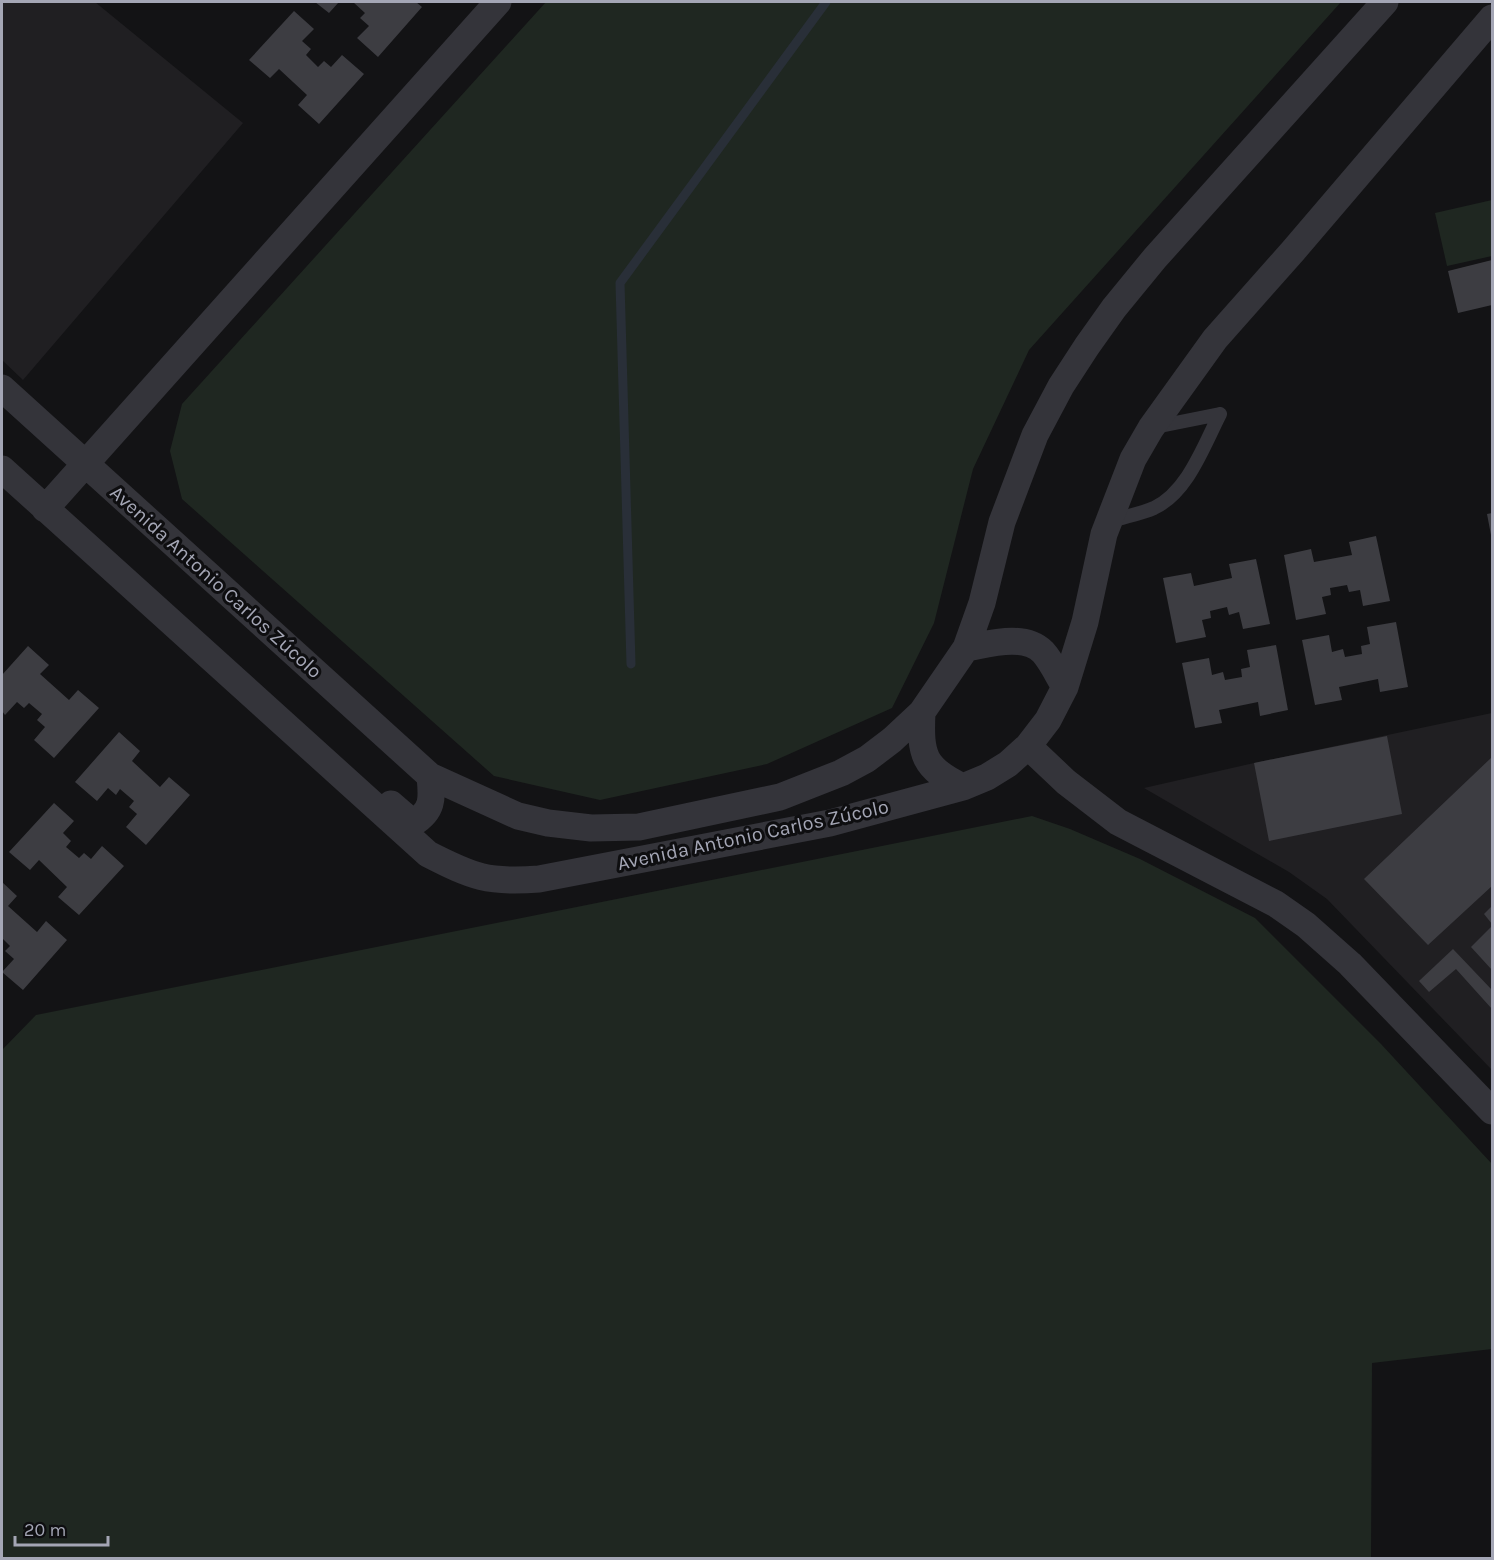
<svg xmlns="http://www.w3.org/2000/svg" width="1494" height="1560" font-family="Karla,sans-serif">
	<rect width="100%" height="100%" fill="#131315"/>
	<path fill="#201f22" d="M2 2H95L243 123 23 380 2 360Z
		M1492 713V1070L1327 899 1289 872 1144 788 1254 763Z"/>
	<path fill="#1f2721" d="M546 2H1341L1029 350 973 469 934 623 892 708 767 764 600 800 494 776 182 499 170 451 182 404Z
		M1492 200V256L1447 266 1435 213Z
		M1032 816 1070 829 1140 859 1255 918 1381 1044 1492 1164V1349L1372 1363 1371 1558H2V1050L36 1015Z"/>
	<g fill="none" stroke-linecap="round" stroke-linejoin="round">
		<path stroke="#292f38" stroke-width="9" d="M631 664 620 283 826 2"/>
	</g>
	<path fill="#3d3d42" d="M315 2H339L329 13Z
		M353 2H416L422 7 378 57 357 38 369 26 360 18 365 13Z
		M294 11 314 29 302 41 311 49 306 55 318 67 324 61 331 67 342 55 364 74 319 124 298 105 307 95 279 69 270 78 249 60Z
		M1492 260V305L1458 313 1448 271Z
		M1492 513V534L1491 535 1487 514Z
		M1376 536 1390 601 1363 606 1360 590 1349 592 1347 585 1330 588 1331 595 1322 597 1326 614 1296 620 1284 555 1311 549 1314 562 1352 555 1349 542Z
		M1256 559 1270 624 1243 629 1239 612 1229 615 1227 607 1210 611 1211 618 1202 620 1206 637 1176 643 1163 578 1191 573 1194 586 1232 578 1229 564Z
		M1396 622 1408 687 1380 692 1378 679 1339 687 1342 700 1315 705 1302 640 1329 635 1332 652 1343 649 1345 657 1362 654 1361 646 1370 644 1367 627Z
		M1276 645 1288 710 1260 716 1258 702 1219 710 1222 723 1195 728 1182 663 1209 658 1212 675 1223 672 1225 680 1242 677 1241 669 1250 667 1247 650Z
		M28 646 49 665 40 674 69 700 78 690 99 708 54 758 34 740 45 727 37 720 42 714 29 703 24 708 17 702 5 715 2 711V675Z
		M119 732 140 751 132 761 160 787 169 777 190 795 146 845 126 827 137 814 129 807 134 801 120 789 116 795 108 788 97 801 75 782Z
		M1387 736 1402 814 1269 841 1254 763Z
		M1492 757V886L1428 945 1364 879Z
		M54 803 74 821 63 833 71 841 66 847 79 858 84 853 91 859 102 846 124 866 79 915 58 897 67 887 39 860 30 870 9 852Z
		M2 882 17 896 8 906 37 932 46 921 67 940 23 990 2 972 14 959 5 951 10 946 2 938Z
		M1492 906V924L1484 914Z
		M1492 926V970L1471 947Z
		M1453 949 1492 990V1009L1456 969 1429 992 1419 981Z"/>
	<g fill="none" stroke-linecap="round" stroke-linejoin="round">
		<path stroke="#34343a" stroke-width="14" d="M1155 427 1220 414
			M1109 522C1123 517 1140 514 1154 508 1188 492 1204 445 1220 414"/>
		<path stroke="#34343a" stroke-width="27" d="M2 388 430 776 518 816 548 823 591 828 639 827 780 797 841 773 867 759 892 740 922 712 966 648 982 603 1002 522 1035 435 1061 386 1087 346 1114 308 1155 258 1385 2
			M2 469 428 854C473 877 488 883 539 879L830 823 963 787 987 777 1008 764 1028 746 1048 720 1065 687 1085 622 1104 534 1133 459 1151 428 1215 339 1293 251 1492 18
			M45 509 498 2
			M966 648C989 644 1024 633 1043 652 1052 662 1058 676 1065 687
			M922 712C920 755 923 768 963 787
			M1028 746 1066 782 1118 822 1276 904 1306 925 1350 964 1492 1111
			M391 804 413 823C434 810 432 798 430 776"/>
	</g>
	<g text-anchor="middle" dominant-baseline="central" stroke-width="6" stroke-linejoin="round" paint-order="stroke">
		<g font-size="20" fill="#a4a6b5" stroke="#0e0e10">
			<text transform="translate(216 582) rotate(42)">Avenida Antonio Carlos Zúcolo</text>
			<text transform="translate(753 835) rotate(-12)">Avenida Antonio Carlos Zúcolo</text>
		</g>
	</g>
	<rect width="1494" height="1560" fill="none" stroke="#a4a6b5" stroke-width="6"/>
	<path d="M15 1536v9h93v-9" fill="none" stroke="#a4a6b5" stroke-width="3"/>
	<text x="24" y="1536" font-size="18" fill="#a4a6b5" stroke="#0e0e10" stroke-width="4.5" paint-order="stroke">20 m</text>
</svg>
